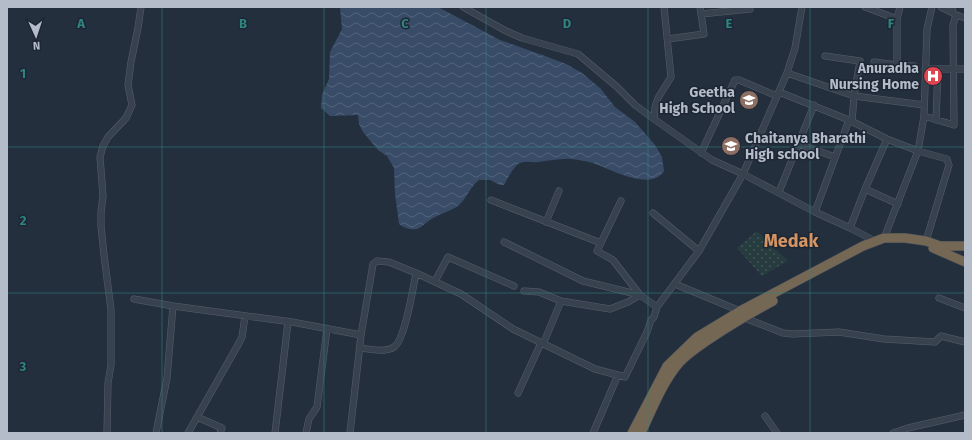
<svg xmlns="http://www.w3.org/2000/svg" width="972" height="440" font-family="'Fira Sans',sans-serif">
	<defs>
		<pattern id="grass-dots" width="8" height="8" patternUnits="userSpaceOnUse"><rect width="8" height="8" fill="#263c3f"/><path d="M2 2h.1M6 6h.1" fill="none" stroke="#435659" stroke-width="1.8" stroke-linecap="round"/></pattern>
		<pattern id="water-waves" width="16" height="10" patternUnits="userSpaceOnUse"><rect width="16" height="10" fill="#394c67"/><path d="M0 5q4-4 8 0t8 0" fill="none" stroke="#53647b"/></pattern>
	</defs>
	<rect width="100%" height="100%" fill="#242f3e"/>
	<path fill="url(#grass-dots)" d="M757 231 788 261 762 276 737 248Z"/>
	<path fill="url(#water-waves)" d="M340 7H438L500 40 545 56 566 64 582 73 600 88 615 107 635 122 655 145 662 157 664 171C651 192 610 169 593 163 586 161 579 160 572 159 561 158 549 161 538 162 530 163 522 159 515 167 511 172 507 179 504 185H500L490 180H479C471 186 468 196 460 204 456 209 437 215 430 220 425 223 422 227 417 229 410 230 404 228 399 224L395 194 394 168 387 156 378 150 363 132 359 124 358 115 330 116 321 108 322 95 329 79 330 52 342 29Z"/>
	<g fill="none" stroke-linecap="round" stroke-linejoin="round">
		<g stroke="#565f6c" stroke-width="7">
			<path id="minor" d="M463 7 506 31 522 38 578 54 616 86 635 105 654 119
				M802 7 795 48 787 73 743 174 815 212 850 228 875 241
				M865 7 897 19 900 7
				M941 7 951 12 953 7
				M701 14 750 9
				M956 15 965 18
				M897 19V65L914 66
				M668 39 704 34 700 7
				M874 62 897 65
				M925 69H965
				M787 73 854 96 860 61 825 56
				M779 92 849 120 887 139 918 151 947 159 949 165 926 241
				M924 116 954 125 953 25 956 15 951 12
				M936 120 938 69
				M852 122 854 96 924 105
				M799 144 835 157
				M701 153 735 80H739L777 96
				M865 189 898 204
				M779 192 814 105
				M491 200 601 243
				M815 212 849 120
				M653 213 699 251
				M546 222 559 191
				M850 228 865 189 887 139
				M884 238 918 151 924 116 927 29 932 7
				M504 242 583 281 640 295 657 307
				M435 281 448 257 514 286
				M675 284 740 311
				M524 291 539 292 561 301
				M939 298 965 308
				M134 299 173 306
				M742 317 783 333 793 334 839 332 884 339 935 342 941 336 965 342
				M360 348C370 349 385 353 394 347 405 340 413 288 416 273
				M518 393 541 343 544 342 561 301 610 309 628 302 640 295 613 260 597 251 621 201
				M765 416 777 433
				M197 417 222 428 220 433
				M107 433 108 383 111 365V310L104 255 101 226V212L103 196 100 157 103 146 108 137 126 118 132 105 128 85 131 62 138 28 141 7
				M156 433 167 378 173 306 292 322 361 335
				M188 433 239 343 242 337 245 316
				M275 433 288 322
				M306 433 309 419 317 407 327 329 325 328
				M350 433 361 335 373 264 377 261 389 262 416 273 461 294 513 329 595 369 625 377 647 332 651 320 654 317 657 307 699 251 743 174 712 160 654 119 655 107 658 98 671 77 664 7
				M593 433 618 375
				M893 433 908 428 965 415"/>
		</g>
		<g stroke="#434c59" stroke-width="10">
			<path id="highway" d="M933 248 965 262
				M632 433 667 366 697 337 740 311 863 246 884 238H905L926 241 940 246H965
				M641 433C652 410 662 383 679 363 687 354 698 347 708 340 729 326 751 313 773 301"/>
		</g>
		<use href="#minor" stroke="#38414e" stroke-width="6"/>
		<use href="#highway" stroke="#746855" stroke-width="9"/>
	</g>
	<path fill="none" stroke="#308480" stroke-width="1" stroke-opacity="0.55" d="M162 7V433M324 7V433M486 7V433M648 7V433M810 7V433M7 147H965M7 293H965"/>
	<defs>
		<g id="hospital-disc" transform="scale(1)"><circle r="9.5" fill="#e0444e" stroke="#1d2633"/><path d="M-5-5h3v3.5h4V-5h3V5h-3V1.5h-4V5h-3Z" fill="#fff"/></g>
		<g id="school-disc" transform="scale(1)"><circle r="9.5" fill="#8d6e63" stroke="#1d2633"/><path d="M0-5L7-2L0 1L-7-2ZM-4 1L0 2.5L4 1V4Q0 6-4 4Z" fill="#fff"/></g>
	</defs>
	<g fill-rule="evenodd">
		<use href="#hospital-disc" x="933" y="76"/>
		<use href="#school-disc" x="749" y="100"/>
		<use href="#school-disc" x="731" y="146"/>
	</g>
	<g text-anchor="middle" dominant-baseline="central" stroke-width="3" stroke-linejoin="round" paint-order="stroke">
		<g font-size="14" font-weight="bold" fill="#b4bcc9" stroke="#1d2633" text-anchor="end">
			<text x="919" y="68">Anuradha<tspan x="919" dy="16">Nursing Home</tspan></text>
			<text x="735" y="92">Geetha<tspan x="735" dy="16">High School</tspan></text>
			<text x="745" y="138" text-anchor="start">Chaitanya Bharathi<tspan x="745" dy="16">High school</tspan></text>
		</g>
		<g font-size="18" font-weight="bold" fill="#d59563" stroke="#1d2633">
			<text x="791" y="241">Medak</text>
		</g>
	</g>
	<g font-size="13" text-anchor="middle" font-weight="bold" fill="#308480" stroke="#1d2633" stroke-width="3" stroke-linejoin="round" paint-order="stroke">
		<text x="81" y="28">A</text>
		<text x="243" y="28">B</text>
		<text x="405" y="28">C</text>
		<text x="567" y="28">D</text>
		<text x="729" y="28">E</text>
		<text x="891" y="28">F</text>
		<text x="23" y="78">1</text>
		<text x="23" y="225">2</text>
		<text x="23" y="371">3</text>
	</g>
	<rect width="972" height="440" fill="none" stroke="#b4bcc9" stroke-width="16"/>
	<g transform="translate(36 36) rotate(177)" stroke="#1d2633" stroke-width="3" paint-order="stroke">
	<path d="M0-3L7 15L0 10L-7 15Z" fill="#b4bcc9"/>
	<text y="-6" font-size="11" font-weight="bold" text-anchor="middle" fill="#b4bcc9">N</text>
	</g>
</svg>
